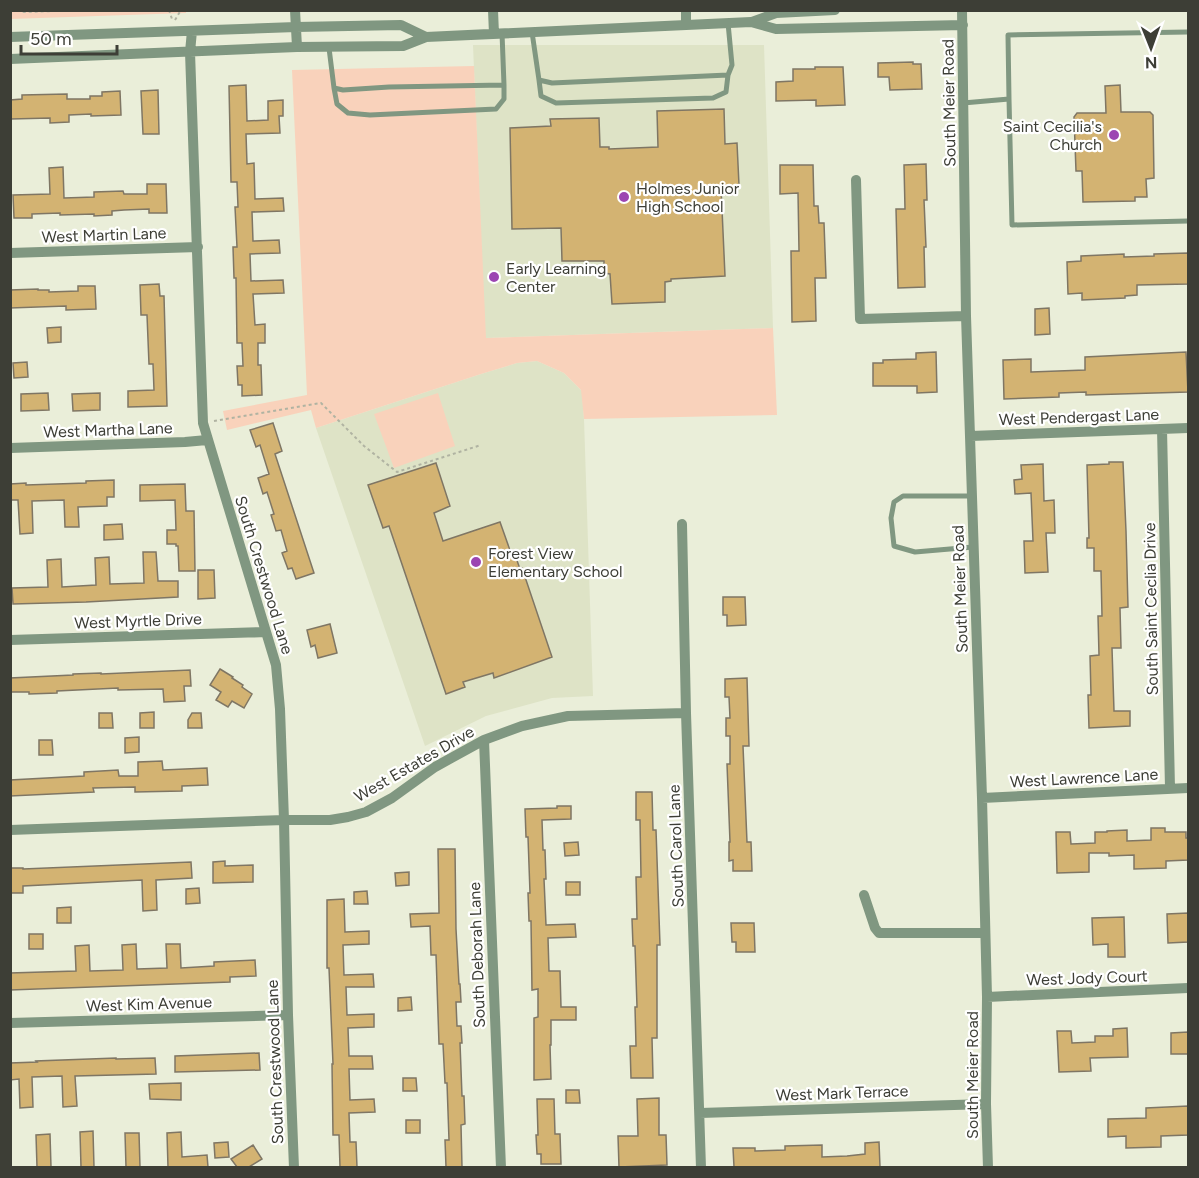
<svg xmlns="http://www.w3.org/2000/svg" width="1199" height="1178" font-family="Figtree,sans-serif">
	<rect width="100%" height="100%" fill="#eaeed9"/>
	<path fill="#dee3c6" d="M473 45H764L773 328 485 338Z
		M537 361 564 373 582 391 584 419 593 696 552 698 486 716 425 746 316 428 481 374 517 363Z"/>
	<path fill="#f9d2bb" d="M186 11V13L10 19 11 11Z
		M474 66 486 338 773 328 777 415 584 419 581 390 564 373 537 361 517 363 481 374 316 428 311 410 227 430 223 411 307 395 292 70Z
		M438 393 455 446 394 468 374 414Z"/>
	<path fill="#d3b372" stroke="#7f7664" stroke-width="1.5" d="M913 62V64H921L922 89 890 90 889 77H878V63Z
		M815 67H843L845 105 816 106V100L776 101V82L793 81V69H815Z
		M246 85 247 121 268 120V101L283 100V116H279L280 133 246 134 247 164 254 163 255 199 283 198 284 211 252 212 253 241 279 240 280 253 250 254 251 281 283 280 284 293 253 294 255 325 265 324V343H258V365H261L262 395 242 396V385H238L237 366H243L242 343H237L236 278H234L233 247H237L235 207H238L237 182H231L229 86Z
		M1120 85 1121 112H1150L1153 115 1154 178 1146 179 1147 197H1135V201L1083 202 1082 171H1076L1074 117 1077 113H1106L1105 86Z
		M158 90 159 134H143L141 91Z
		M120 91 121 115 91 116V114L69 115V122L50 123V118L11 119 10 100 22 99V95L67 94V99H90V96H102V92Z
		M724 109 725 144 737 143 739 185 721 187 725 276 671 279V281L665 282V302L612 304 610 274 604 273V261H562L561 228 512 229 510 128 551 126 550 119 599 118 600 147H609V149L658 147 657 111Z
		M926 164 927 200H924L926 247H924L925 287 898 288 896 209H905L904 165Z
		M780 165H813L814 206H818L819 223H824L826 278H815L816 321 792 322 791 251H799L798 193 780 194Z
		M63 167 64 198 94 197V192L123 191 124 194H147V184H166L167 213H149V209L124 210 112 211V215L94 216V214L60 215V213L32 214V218H14L13 195 50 194 49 168Z
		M1188 253V284L1137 285V295L1125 296V298L1082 300V293L1068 294 1067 262 1081 261V256L1124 254V257L1154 256V254Z
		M159 284 160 296H164L167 406 128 407V391L154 390 153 364H149L147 315H141L140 285Z
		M78 286H95L96 309 66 310V306L10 308V290L38 289V290H49V292L78 291Z
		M1049 308 1050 334 1035 335V309Z
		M61 327V342L48 343 47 328Z
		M936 352 937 392 917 393V386H873V363H883V360L916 359V353Z
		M1186 352 1188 392 1086 395V392L1059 393V397L1004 399 1003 360 1031 359V372L1085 370V357Z
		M27 362 28 377 14 378 13 363Z
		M48 393 49 410 21 411V394Z
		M100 393V410L73 411 72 394Z
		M273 423 282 451 275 454 314 573 296 579 292 568 288 569 282 553 287 551 281 530 276 531 271 515 274 514 267 492 263 494 258 478 269 474 260 445 256 447 250 430Z
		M1109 462H1123L1126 531 1128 607 1120 608 1121 648H1112L1114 711H1130V726L1089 728 1088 695H1091L1090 656 1099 655 1098 616H1102L1101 571H1094V548H1087V538H1089L1087 465 1109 464Z
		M436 463 450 506 434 513 443 541 500 522 512 556 515 555 520 569 522 568 552 657 494 678 493 673 463 682 465 687 446 694 389 526 383 528 368 485Z
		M1043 464 1044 501 1054 500 1055 533H1046L1048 572 1025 573 1024 541H1033L1031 493 1015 494 1014 480 1022 479 1021 465Z
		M114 480V497H107V506L78 507 79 527H65L64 500 32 501 33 533 20 534 18 500H10V484L26 483V485L86 483V481Z
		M185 484 186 511H194L195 571H179L178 546H176V544H167V530H176L175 500 140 501V485Z
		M122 524 123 539 104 540V525Z
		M143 552H156L158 581H178V597L86 602 13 604 12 588 48 587 47 560 61 559 62 587 96 585 95 558 109 557 110 584 144 583Z
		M198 570H214L215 598 198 599Z
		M723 597H745L746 625 727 626V615H723Z
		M330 624 337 653 318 658 315 645 311 647 307 630Z
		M220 669 233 677 232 678 243 685 242 687 252 694 244 708 232 701 228 707 216 700 221 692 210 685Z
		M190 670 191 686H184L185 701 164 702 163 689 118 690V688L57 691V693L29 694V692H10V678L73 675V674L101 673V674Z
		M747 678 749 746H743L747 842H751L752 871H733V860L729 861V842H730L727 764H730V736H726V718H730L729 697H725V679Z
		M154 712V728H140V713Z
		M99 713H112L113 728H99Z
		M192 713H201L202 728H188V720Z
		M139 737V752L125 753V738Z
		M39 740H52L53 755H39Z
		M162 761 163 770 207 768 208 785 182 786V791L135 792V787L93 788 94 792 10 796V780L84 776V772L118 770 119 776H138V762Z
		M636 792H652L653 830H656L660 945H657V1038H652L653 1078H631L630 1046H636L635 1007H637L635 946H633L632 919H637L636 877H641L640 820H636Z
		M557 806H571V819L542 820 543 850H545L546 879H544L546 925 575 924 576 937 548 938 549 971H560L561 1007H576V1020H551V1045H550L551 1079 534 1080V1018L538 1017V989L532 990 531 921H529L528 893H530L528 837H526L525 809 557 808Z
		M1151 828H1165V832H1186V838H1188V860L1166 861V868L1134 869V855L1109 856V853H1089V872L1057 873 1056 832H1070L1071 844 1095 843V832H1107V831L1127 830V841L1151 840Z
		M578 842 579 855 565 856 564 843Z
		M438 849H455L456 929 459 984H460L461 1002H456L457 1026H461L462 1043H460L462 1096H464L465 1124 461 1125 462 1167H446L445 1140H449L447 1083H445L443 1044H439L436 955H431L430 926 411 927 410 914 439 913Z
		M225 861V866L253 865V882L213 883V862Z
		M191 862 192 878 156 880 157 910 143 911 142 880 23 886V893H10V868H23V869Z
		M409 872V885L396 886 395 873Z
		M566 882H580V895H566Z
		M199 888 200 903 186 904V889Z
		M367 891 368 904H354V892Z
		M344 899 345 932 369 931V944L343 945 344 975 373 974 374 987H346L347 1015 374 1014V1027L348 1028 349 1056H372L373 1069H349L350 1100 374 1099 375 1112 349 1113 350 1142H356L357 1167H340L339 1135H333L332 1064H333L329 968H327V900Z
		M71 907V923H57V908Z
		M1188 913V942L1168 943 1167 914Z
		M1124 917 1125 957H1108V944L1093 945 1092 918Z
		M731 923H754L755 952H736V942H732Z
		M29 934H43V949H29Z
		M136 944 137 969 167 968 166 944H180L181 968 214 966V962L255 960 256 976 230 977V982L10 990V973L76 971 75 946 89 945 90 971 123 970 122 945Z
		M411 997 412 1010 398 1011V998Z
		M1127 1028 1128 1057 1090 1058 1091 1071 1059 1072 1057 1031H1071L1072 1043 1095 1042V1036H1113V1029Z
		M1188 1032V1054H1171V1033Z
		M259 1053 260 1070 175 1072V1056Z
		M116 1058V1059L155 1058 156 1074 75 1076 77 1106 63 1107 62 1076 32 1077 33 1107 20 1108 19 1079 10 1080V1063L37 1062 36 1061Z
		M403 1078H416L417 1091H403Z
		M181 1083V1100L150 1099 149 1084Z
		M566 1090H579L580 1103H566Z
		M659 1098V1135H666L667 1165 619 1167 618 1136H638L637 1099Z
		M537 1099H554L555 1134H560L561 1164H541V1154H537L536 1135H538Z
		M1188 1106V1135L1161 1136V1147L1126 1148V1136L1108 1137V1119L1146 1118V1108Z
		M406 1120H420V1133H406Z
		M93 1131 94 1167H81L80 1132Z
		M181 1132 182 1157 207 1155 208 1167H168L167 1133Z
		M125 1133H139L140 1167H126Z
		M50 1134 51 1167H37L36 1135Z
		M228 1142 229 1157 215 1158 214 1143Z
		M879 1142 880 1167H734L733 1148H755V1151L785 1150V1146L822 1145V1157L847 1156 865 1154V1143Z
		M253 1145 262 1159 249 1167H237L231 1159Z"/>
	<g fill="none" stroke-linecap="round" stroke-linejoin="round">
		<path stroke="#b0b3a2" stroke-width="2" stroke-dasharray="3 3" stroke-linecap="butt" d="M17 10 24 12 55 11
			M169 10 172 19
			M175 20 181 10
			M214 421 321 403 364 446 397 472 481 445"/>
		<path stroke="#809781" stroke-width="5" d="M532 32 539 80 552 83 728 75 732 65 728 23
			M329 48 334 88 343 90 389 87 504 85 502 33
			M539 80 541 96 556 103 713 98 726 92 728 75
			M334 88 337 104 348 113 370 115 496 109 504 99V85
			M1009 99 1012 225 1188 221
			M963 103 1009 99 1008 35 1188 32
			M973 496H903L894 502 891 518 894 546 915 552 973 547"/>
		<path stroke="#809781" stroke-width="10" d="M295 10 297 47
			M493 10 494 34
			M686 10V25
			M962 10 966 316 982 798 987 997 986 1104 988 1168
			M752 22 776 13 835 10
			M192 31 190 52 203 423 276 665 280 709 284 820 288 1015 294 1168
			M10 37 296 27 401 25 426 37
			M10 59 297 47 403 46 426 37 751 22 776 29 963 25
			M856 180 860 319 966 316
			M10 253 198 247
			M1162 429 1170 788
			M971 436 1188 428
			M10 448 185 442 207 440
			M682 524 686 713 701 1168
			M10 640 266 632
			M484 740 501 1168
			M982 798 1188 788
			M10 830 284 820H330L348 817 366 812 392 798 435 767 484 740 522 726 568 716 686 713
			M864 895 875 928 879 933H984
			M987 997 1188 988
			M10 1023 288 1015
			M700 1113 986 1104"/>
	</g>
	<g fill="#9c45b2" stroke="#fff" stroke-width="2">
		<circle cx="1114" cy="135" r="6"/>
		<circle cx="624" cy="197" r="6"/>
		<circle cx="494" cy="277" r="6"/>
		<circle cx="476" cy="562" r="6"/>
	</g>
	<g text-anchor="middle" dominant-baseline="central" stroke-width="4.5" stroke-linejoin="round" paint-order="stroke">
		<g font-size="16" fill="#3d3e36" stroke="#fff">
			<text transform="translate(949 103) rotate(-91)">South Meier Road</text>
			<text transform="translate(104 235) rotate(-2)">West Martin Lane</text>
			<text transform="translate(1079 417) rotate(-2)">West Pendergast Lane</text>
			<text transform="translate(108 430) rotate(-2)">West Martha Lane</text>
			<text transform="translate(264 575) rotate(73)">South Crestwood Lane</text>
			<text transform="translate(960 589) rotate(-92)">South Meier Road</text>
			<text transform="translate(1151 609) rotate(-91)">South Saint Ceclia Drive</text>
			<text transform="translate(138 621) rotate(-2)">West Myrtle Drive</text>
			<text transform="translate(414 764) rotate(-30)">West Estates Drive</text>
			<text transform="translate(1084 778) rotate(-3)">West Lawrence Lane</text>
			<text transform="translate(676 846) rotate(-92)">South Carol Lane</text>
			<text transform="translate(477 955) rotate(-92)">South Deborah Lane</text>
			<text transform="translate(1087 978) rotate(-2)">West Jody Court</text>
			<text transform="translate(149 1004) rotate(-2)">West Kim Avenue</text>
			<text transform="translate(275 1062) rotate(-92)">South Crestwood Lane</text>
			<text transform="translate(972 1075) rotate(-90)">South Meier Road</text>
			<text transform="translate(842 1093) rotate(-2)">West Mark Terrace</text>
		</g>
		<g font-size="16" fill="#3d3e36" stroke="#fff" text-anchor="start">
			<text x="1102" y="126" text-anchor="end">Saint Cecilia's<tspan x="1102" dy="18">Church</tspan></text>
			<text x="636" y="188">Holmes Junior<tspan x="636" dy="18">High School</tspan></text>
			<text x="506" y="268">Early Learning<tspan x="506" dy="18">Center</tspan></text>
			<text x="488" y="553">Forest View<tspan x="488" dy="18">Elementary School</tspan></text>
		</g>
	</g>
	<rect width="1199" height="1178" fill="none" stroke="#3d3e36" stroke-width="24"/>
	<g transform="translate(1151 48) rotate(179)" stroke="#ffffff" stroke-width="4.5" paint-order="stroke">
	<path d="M0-4.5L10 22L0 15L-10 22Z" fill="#3d3e36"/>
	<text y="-9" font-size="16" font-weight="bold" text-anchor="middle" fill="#3d3e36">N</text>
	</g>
	<path d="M21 45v9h96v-9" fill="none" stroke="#3d3e36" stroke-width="3"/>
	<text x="30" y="45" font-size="18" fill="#3d3e36" stroke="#ffffff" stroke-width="4.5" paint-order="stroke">50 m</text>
</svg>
